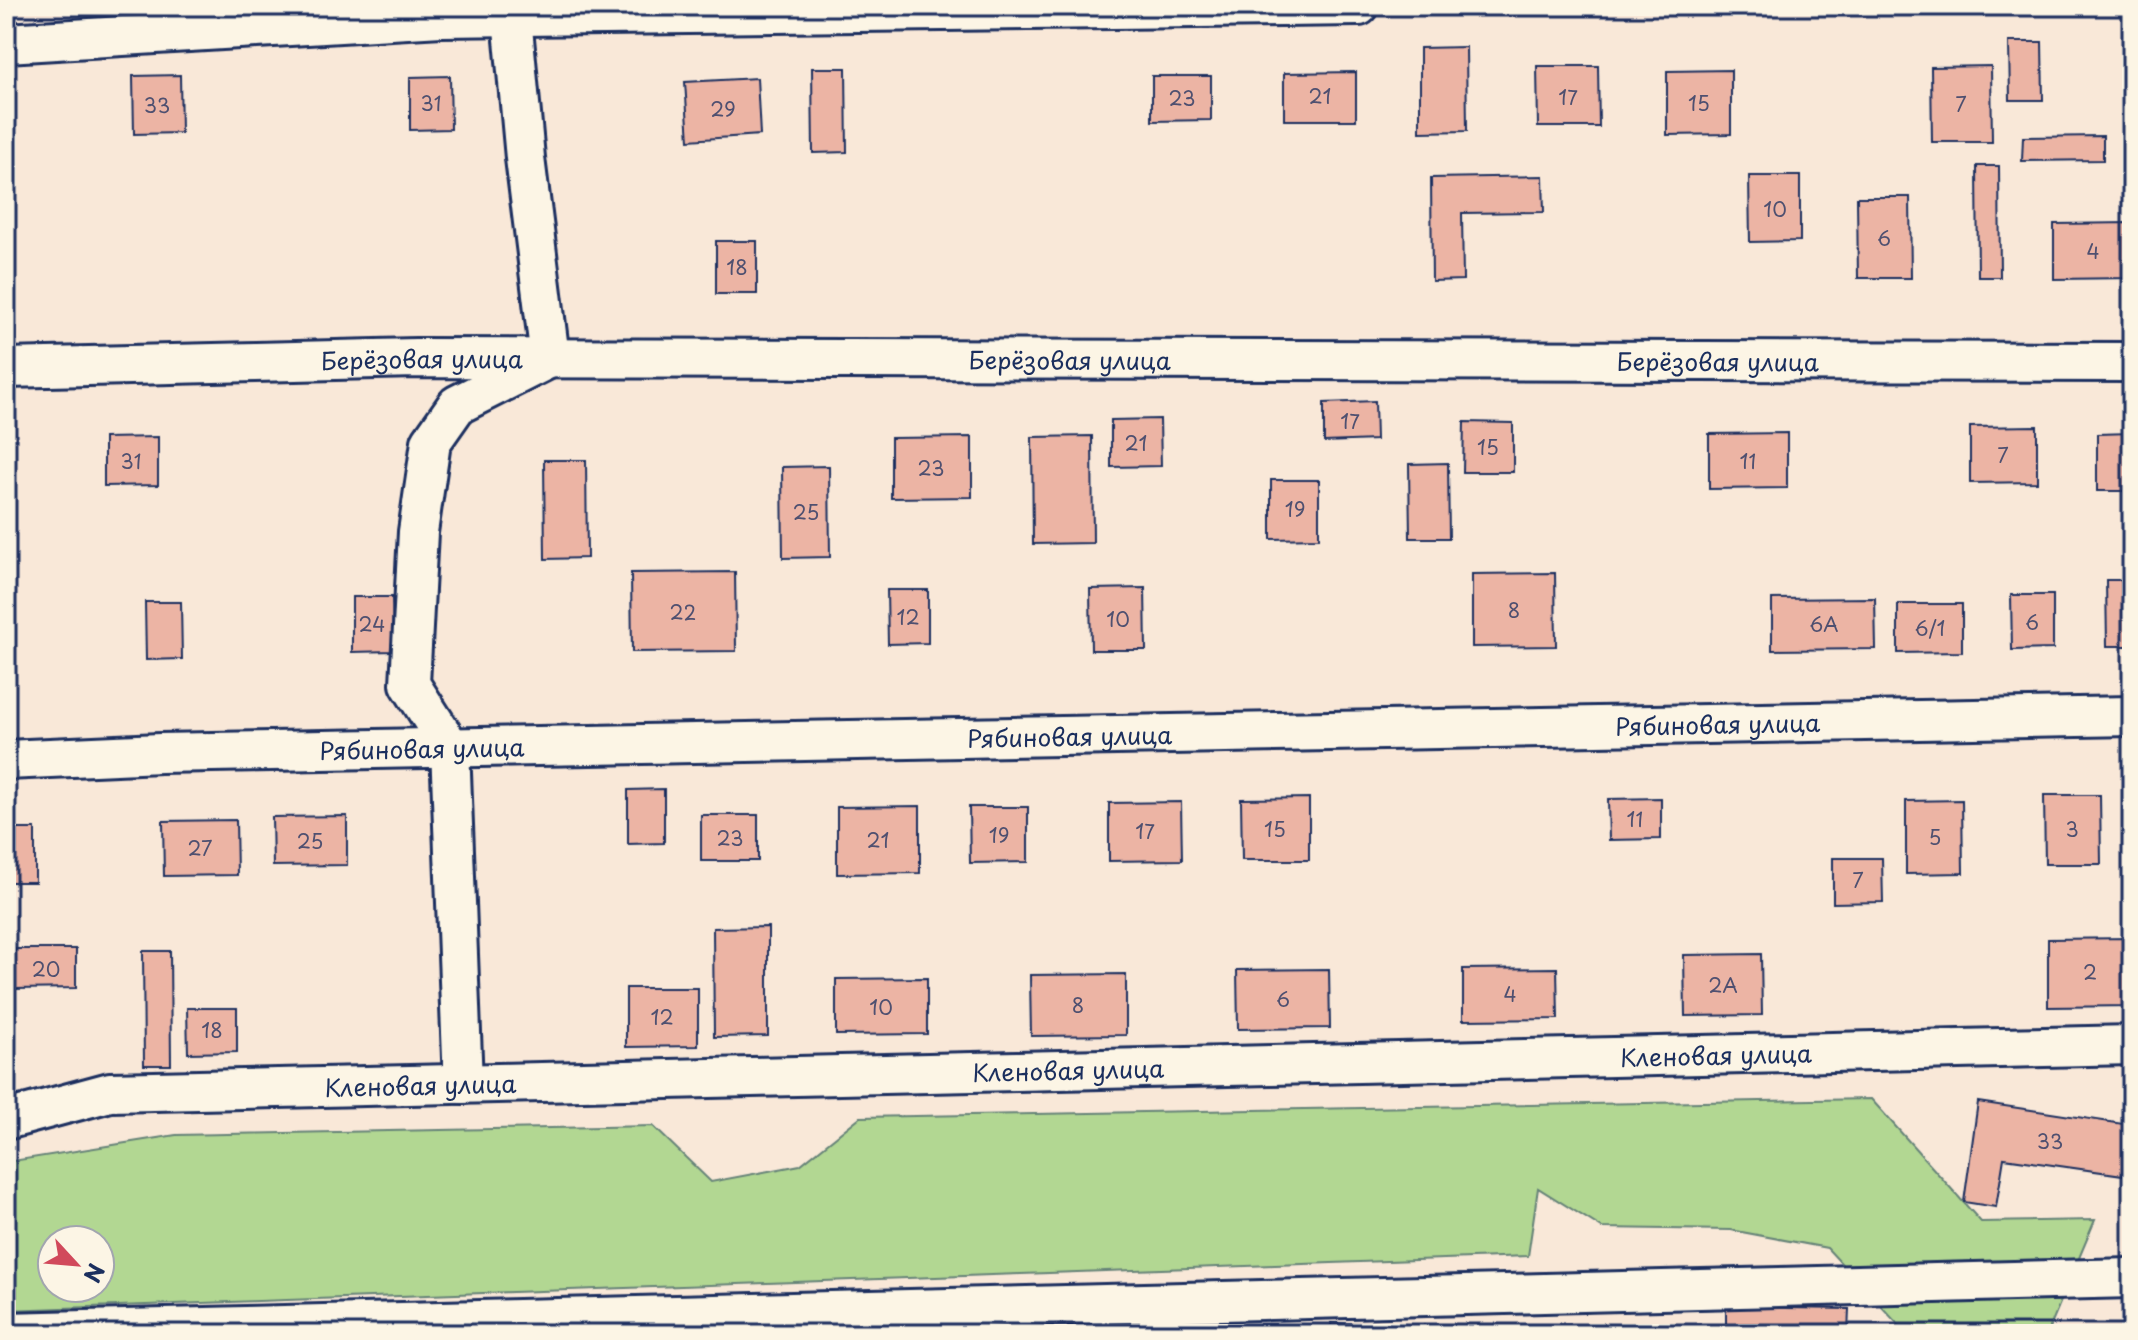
<svg xmlns="http://www.w3.org/2000/svg" width="2138" height="1340" font-family="'Playpen Sans',sans-serif">
	<rect width="100%" height="100%" fill="#f9e8d8"/>
	<filter id="ink" filterUnits="userSpaceOnUse"><feTurbulence type="fractalNoise" baseFrequency=".0125" numOctaves="2"/><feDisplacementMap in="SourceGraphic" scale="16" xChannelSelector="R" yChannelSelector="G"/><feConvolveMatrix kernelMatrix="1 2 1 2 8 2 1 2 1" color-interpolation-filters="sRGB"/></filter>
	<g filter="url(#ink)">
		<path fill="#b2d792" stroke="#668378" stroke-width="2" fill-rule="evenodd" d="M1871 1099 1981 1222 2095 1220 2047 1334H1907L1827 1248 1731 1230 1602 1228 1538 1188 1528 1256 6 1310V1162L176 1135 653 1126 711 1182 800 1165 860 1117ZM52 1240H100V1288H52Z"/>
		<path fill="#ecb4a4" stroke="#1b2f5e" stroke-width="2" d="M2009 42H2042L2043 100H2010Z
			M1466 47 1467 131 1420 132V48Z
			M1537 66H1598L1599 127H1538Z
			M1991 66 1992 142H1932L1931 67Z
			M812 68H846L847 152 813 153Z
			M1731 70V134L1667 135V71Z
			M1356 72V120H1284V73Z
			M180 75 181 133 134 134 133 76Z
			M450 76 451 129 410 130V77Z
			M1152 76H1211V120L1152 121Z
			M757 78 760 135 689 140 685 82Z
			M2103 136V160L2022 161 2023 137Z
			M1977 166H1999L2000 277H1978Z
			M1543 176 1544 212 1462 213 1463 280 1432 281 1431 178Z
			M1749 176H1800V241L1750 242Z
			M1857 197H1910L1911 278H1858Z
			M2132 223V278L2054 279V224Z
			M716 241H757V294H716Z
			M1375 401 1376 440 1324 442V403Z
			M1160 419 1161 466 1111 467V420Z
			M1464 422 1513 423V472H1463Z
			M2037 426V482L1970 483V427Z
			M1787 433V488L1709 489V434Z
			M2132 433V491H2097V434Z
			M1092 436 1093 543 1033 544 1032 437Z
			M158 437V485L104 486V438Z
			M972 437V497L891 498V438Z
			M544 460H586L587 558 545 559Z
			M1448 463 1449 538H1410L1409 464Z
			M829 466 830 557 783 558 782 467Z
			M1271 480H1319V538L1271 539Z
			M735 572 736 651 632 652 631 573Z
			M1555 573 1556 646 1472 647V574Z
			M2106 580H2132V646H2107Z
			M1145 588 1146 650H1091L1090 589Z
			M887 590H928V643L888 644Z
			M2011 595H2053V649L2012 650Z
			M352 597H392L393 651 352 652Z
			M1875 598 1876 649 1772 650V599Z
			M145 602H181L182 659 146 660Z
			M1898 604H1962V652L1898 653Z
			M664 789V843L628 844V790Z
			M2044 795H2100L2101 864H2045Z
			M1309 798V860H1242L1241 799Z
			M1661 798V839L1609 840 1608 799Z
			M1962 800 1963 873 1906 874V801Z
			M1181 802 1182 860 1109 861V803Z
			M920 806V873L837 874V807Z
			M969 807H1028V862L970 863Z
			M701 815H758V861H701Z
			M347 816V865L273 866 272 817Z
			M236 820 237 875 164 876 163 821Z
			M6 829H35V882H6Z
			M1833 858H1882L1883 902 1833 903Z
			M768 927V1036L714 1037 713 928Z
			M2132 938V1006L2048 1007V939Z
			M15 949H76V988L15 989Z
			M143 951H170L171 1065H144Z
			M1761 954 1762 1015 1685 1016 1684 955Z
			M1557 968 1558 1019 1463 1020V969Z
			M1329 969 1330 1028 1238 1029 1237 970Z
			M1126 974V1035L1031 1036 1030 975Z
			M927 978V1034L836 1035V979Z
			M626 988H698V1046L626 1047Z
			M187 1008H237V1052L188 1053Z
			M1978 1102 2130 1125 2123 1175 2004 1158 1996 1207 1964 1202Z
			M1726 1307 1849 1309 1848 1334H1726Z
			M1331 1323 1442 1326 1441 1334H1331Z
			M1601 1332 1702 1334H1601Z"/>
		<g fill="none" stroke-linecap="round" stroke-linejoin="round">
			<g stroke="#1b2f5e" stroke-width="44">
				<g id="minor">
					<path d="M6 43 441 17 1359 6"/>
					<path id="s1" d="M6 368 416 358 2132 362"/>
					<path id="s2" d="M6 760 160 753 2132 716"/>
					<path d="M463 1084 450 747 410 684 418 532 431 442 457 405 550 358 525 158 511 6"/>
					<path id="s3" d="M6 1120 110 1092 2132 1045"/>
					<path d="M6 1332 2132 1278"/>
				</g>
			</g>
			<use href="#minor" stroke="#fcf5e5" stroke-width="38"/>
		</g>
	</g>
	<g text-anchor="middle" dominant-baseline="central" stroke-width="8" stroke-linejoin="round" paint-order="stroke">
		<g font-size="20" fill="#4f5070">
			<text x="1320" y="96">21</text>
			<text x="1568" y="97">17</text>
			<text x="1182" y="98">23</text>
			<text x="431" y="103">31</text>
			<text x="1699" y="103">15</text>
			<text x="1961" y="104">7</text>
			<text x="157" y="105">33</text>
			<text x="723" y="109">29</text>
			<text x="1775" y="209">10</text>
			<text x="1884" y="238">6</text>
			<text x="2093" y="251">4</text>
			<text x="737" y="267">18</text>
			<text x="1350" y="421">17</text>
			<text x="1136" y="443">21</text>
			<text x="1488" y="447">15</text>
			<text x="2003" y="455">7</text>
			<text x="131" y="461">31</text>
			<text x="1748" y="461">11</text>
			<text x="931" y="468">23</text>
			<text x="1295" y="509">19</text>
			<text x="806" y="512">25</text>
			<text x="1514" y="610">8</text>
			<text x="683" y="612">22</text>
			<text x="908" y="617">12</text>
			<text x="1118" y="619">10</text>
			<text x="2032" y="622">6</text>
			<text x="372" y="624">24</text>
			<text x="1824" y="624">6А</text>
			<text x="1930" y="628">6/1</text>
			<text x="1635" y="819">11</text>
			<text x="1275" y="829">15</text>
			<text x="2072" y="829">3</text>
			<text x="1145" y="831">17</text>
			<text x="999" y="835">19</text>
			<text x="1935" y="837">5</text>
			<text x="730" y="838">23</text>
			<text x="878" y="840">21</text>
			<text x="310" y="841">25</text>
			<text x="200" y="848">27</text>
			<text x="1858" y="880">7</text>
			<text x="46" y="969">20</text>
			<text x="2090" y="972">2</text>
			<text x="1723" y="985">2А</text>
			<text x="1510" y="994">4</text>
			<text x="1283" y="999">6</text>
			<text x="1078" y="1005">8</text>
			<text x="881" y="1007">10</text>
			<text x="662" y="1017">12</text>
			<text x="212" y="1030">18</text>
			<text x="2050" y="1141">33</text>
		</g>
		<g font-size="24" fill="#1b2f5e" stroke="#fcf5e5">
			<text stroke="none"><textPath href="#s1" startOffset="416">Берёзовая улица</textPath></text>
			<text stroke="none"><textPath href="#s1" startOffset="1064">Берёзовая улица</textPath></text>
			<text stroke="none"><textPath href="#s1" startOffset="1712">Берёзовая улица</textPath></text>
			<text stroke="none"><textPath href="#s2" startOffset="1712">Рябиновая улица</textPath></text>
			<text stroke="none"><textPath href="#s2" startOffset="1064">Рябиновая улица</textPath></text>
			<text stroke="none"><textPath href="#s2" startOffset="416">Рябиновая улица</textPath></text>
			<text stroke="none"><textPath href="#s3" startOffset="1714">Кленовая улица</textPath></text>
			<text stroke="none"><textPath href="#s3" startOffset="1066">Кленовая улица</textPath></text>
			<text stroke="none"><textPath href="#s3" startOffset="418">Кленовая улица</textPath></text>
		</g>
	</g>
	<rect width="2138" height="1340" fill="none" stroke="#fcf5e5" stroke-width="32"/>
	<rect x="16" y="16" width="2106" height="1308" fill="none" stroke="#1b2f5e" stroke-width="3" filter="url(#ink)"/>
	<g transform="translate(76 1264) rotate(116)"><circle r="38" fill="#fcf5e5" stroke="#a2a6af" stroke-width="2"/>
	<path d="M0-6L14 30L0 20L-14 30Z" fill="#d1495b"/>
	<text y="-12" font-size="22" font-weight="bold" text-anchor="middle" fill="#1b2f5e">N</text>
	</g>
</svg>
